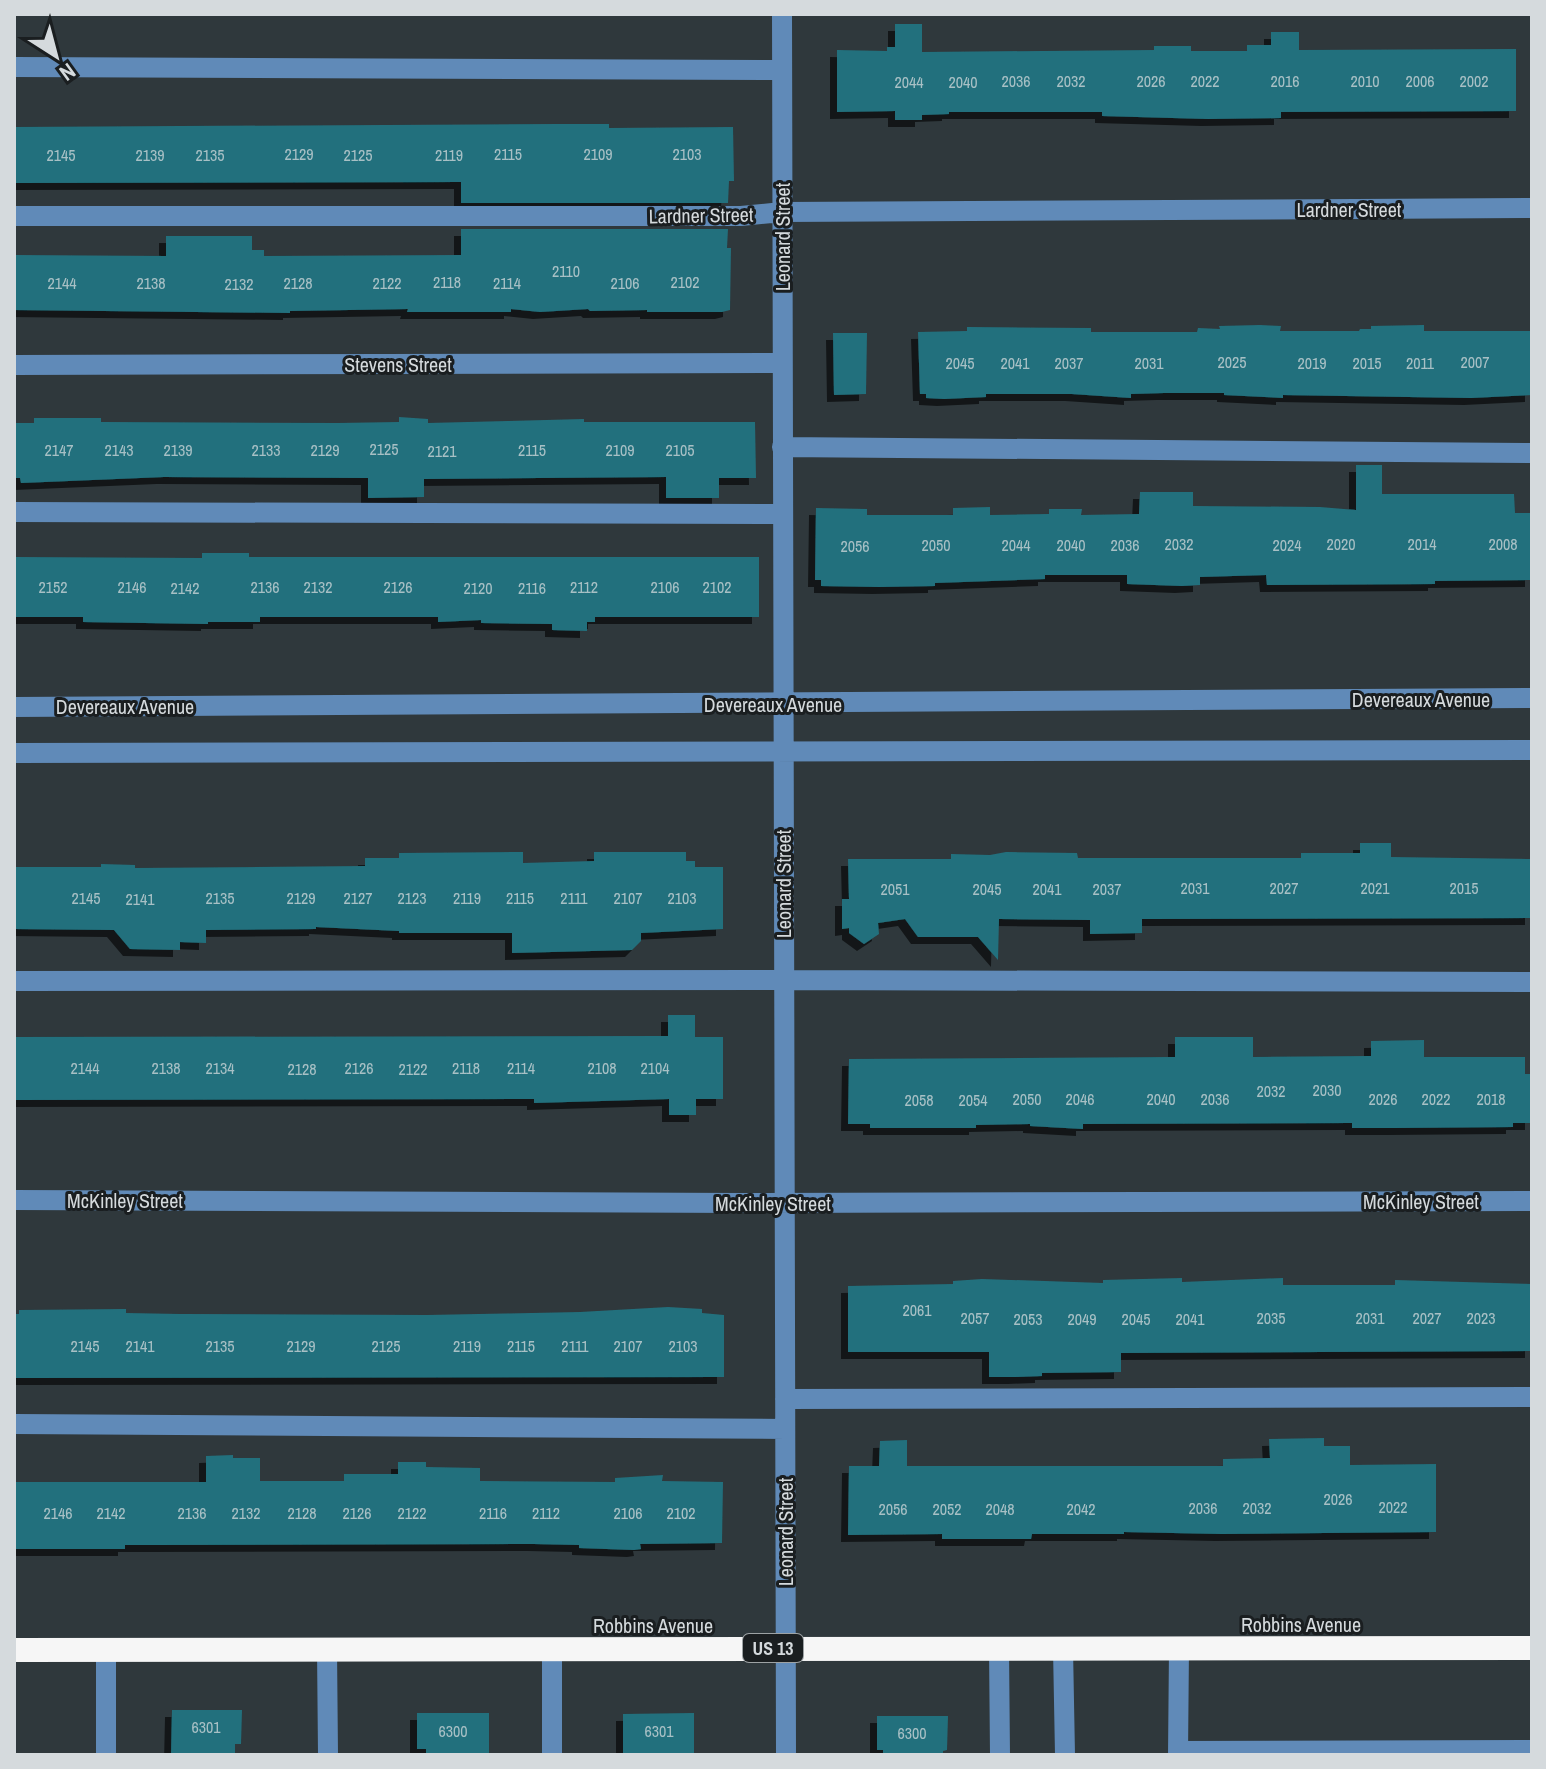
<svg xmlns="http://www.w3.org/2000/svg" width="1546" height="1769" font-family="'Archivo Narrow',sans-serif">
	<defs>
		<filter id="shadow"><feDropShadow dx="-7" dy="7" stdDeviation="0" flood-color="#0009"/></filter>
	</defs>
	<rect width="100%" height="100%" fill="#2f383c"/>
	<path fill="#22707d" filter="url(#shadow)" d="M895 24H922V52L1154 50V46H1191V51H1247V45H1271V32H1299V50L1516 49V111L1281 112V118L1208 119 1102 116V112H949V114L922 115V120H895V111L837 112V50L887 51V47H895Z
		M559 124H609V128L733 127 734 181H729L728 203H461V182L14 183V127Z
		M461 229H728L727 248H731L730 310 722 312H647V310L590 311 588 309 540 312 511 309V312H407L408 309 290 311V313L14 310V255L166 256V236H252V250H264V256L461 255Z
		M1260 325 1281 326 1280 331H1359L1360 329H1371V326L1424 325V331H1532V395L1471 398 1283 395V398L1224 395V393H1164L1131 394V398L1072 394H986V397L944 399 926 398V394H920L918 332 967 331V327L1091 328V332H1197L1198 328 1220 329 1219 326Z
		M833 333H867L866 394 834 395Z
		M399 417 428 419V423L584 419V422H755L756 478H719V498H666V477L424 479V497L368 498V478L164 477 21 483 20 478H14V423H34V418H101V422L338 423 399 422Z
		M1356 465H1382V494H1514L1515 513H1532V580L1435 581V584L1267 585 1266 575 1200 577V585L1182 586 1127 584V575H1045V579L935 583V586L879 587 821 586V580H815L816 508 867 509V515H953V508L990 507V515L1049 514V509H1082L1081 515 1139 514 1140 492H1193V506L1320 507 1356 510Z
		M202 553H249V557H759V617H595V622H587V631L552 630V624L481 623V620L438 622V617H260V622H208V624L83 622V617H14V557L202 558Z
		M1360 843H1391V857L1532 859V918L1142 919V933L1090 934V920L999 919 998 960 978 937H918L905 919 878 923 879 934 864 944 849 933V928L842 929V899H849L848 859H951V854L990 855 1006 852 1077 853 1078 858H1301V853H1360Z
		M523 852V863L594 861V852H686V861H695V867H723V929L641 933V941L632 950 512 953V933H399V931L316 927V929L206 930V943L180 942V950L130 949 114 930 14 929V867H101V864L135 865V868L365 866V858H399V853Z
		M668 1015H695V1037H723V1099H696V1115H669V1099L534 1103V1099L14 1100V1037L668 1036Z
		M1175 1037H1253V1057L1371 1056V1041L1424 1040V1057H1525V1074H1532V1123H1513V1127L1396 1128H1352V1123L1083 1124V1129L1030 1126V1124L976 1125V1128H870V1124H848L849 1059 1175 1057Z
		M1182 1278V1282L1283 1278V1285H1395V1280L1532 1284V1351L1121 1353V1372L1042 1373V1376L1015 1377H989V1352H848V1286L953 1284V1281L982 1279 1103 1283V1280Z
		M668 1307 702 1309V1313L724 1315V1377L14 1378V1314H19V1310L126 1309V1313L180 1314 427 1315 580 1312Z
		M1324 1438V1446H1350V1465L1436 1464V1532L1222 1534 1124 1532V1534H1032L1031 1539H942V1534L848 1535 849 1466H879L880 1441 907 1440V1466H1223V1459L1270 1458 1269 1439Z
		M233 1455V1458H260V1481H344V1474H398V1462H426V1467L480 1468V1481L615 1482V1478L663 1475 662 1481 723 1482 722 1543 640 1544 641 1549 634 1550 579 1548V1545L534 1544 151 1545H125V1549H14V1482H206V1456Z
		M172 1710H242L241 1744H235V1755H171Z
		M417 1713H489V1755H426V1749H417Z
		M694 1713V1755H623V1714Z
		M877 1716H948L947 1750 943 1751V1755H883V1750H877Z"/>
	<g fill="none" stroke-linecap="round" stroke-linejoin="round">
		<path stroke="#608ab8" stroke-width="20" d="M782 14 786 1755
			M14 67 782 70
			M14 216H741L782 212 1532 208
			M14 365 781 363
			M782 447 1532 453
			M14 512 783 514
			M14 707 1532 698
			M14 753 1532 750
			M14 981 784 980 1532 982
			M14 1200 741 1203 1532 1201
			M785 1399 1532 1397
			M14 1424 785 1429
			M999 1648 1000 1755
			M1063 1648 1065 1755
			M106 1649V1755
			M327 1649 328 1755
			M552 1649V1755
			M1178 1751 1532 1750
			M1178 1755 1179 1648"/>
		<path stroke="#f6f6f6" stroke-width="24" d="M14 1650 1532 1648"/>
	</g>
	<g text-anchor="middle" dominant-baseline="central" stroke-width="6" stroke-linejoin="round" paint-order="stroke">
		<g font-size="16" fill="#a8c0c5">
			<text x="1016" y="81">2036</text>
			<text x="1071" y="81">2032</text>
			<text x="1151" y="81">2026</text>
			<text x="1205" y="81">2022</text>
			<text x="1285" y="81">2016</text>
			<text x="1365" y="81">2010</text>
			<text x="1420" y="81">2006</text>
			<text x="1474" y="81">2002</text>
			<text x="909" y="82">2044</text>
			<text x="963" y="82">2040</text>
			<text x="299" y="154">2129</text>
			<text x="508" y="154">2115</text>
			<text x="598" y="154">2109</text>
			<text x="687" y="154">2103</text>
			<text x="61" y="155">2145</text>
			<text x="150" y="155">2139</text>
			<text x="210" y="155">2135</text>
			<text x="358" y="155">2125</text>
			<text x="449" y="155">2119</text>
			<text x="566" y="271">2110</text>
			<text x="447" y="282">2118</text>
			<text x="685" y="282">2102</text>
			<text x="62" y="283">2144</text>
			<text x="151" y="283">2138</text>
			<text x="298" y="283">2128</text>
			<text x="387" y="283">2122</text>
			<text x="507" y="283">2114</text>
			<text x="625" y="283">2106</text>
			<text x="239" y="284">2132</text>
			<text x="1232" y="362">2025</text>
			<text x="1475" y="362">2007</text>
			<text x="960" y="363">2045</text>
			<text x="1015" y="363">2041</text>
			<text x="1069" y="363">2037</text>
			<text x="1149" y="363">2031</text>
			<text x="1312" y="363">2019</text>
			<text x="1367" y="363">2015</text>
			<text x="1420" y="363">2011</text>
			<text x="384" y="449">2125</text>
			<text x="59" y="450">2147</text>
			<text x="119" y="450">2143</text>
			<text x="178" y="450">2139</text>
			<text x="266" y="450">2133</text>
			<text x="325" y="450">2129</text>
			<text x="532" y="450">2115</text>
			<text x="620" y="450">2109</text>
			<text x="680" y="450">2105</text>
			<text x="442" y="451">2121</text>
			<text x="1179" y="544">2032</text>
			<text x="1341" y="544">2020</text>
			<text x="1422" y="544">2014</text>
			<text x="1503" y="544">2008</text>
			<text x="936" y="545">2050</text>
			<text x="1016" y="545">2044</text>
			<text x="1071" y="545">2040</text>
			<text x="1125" y="545">2036</text>
			<text x="1287" y="545">2024</text>
			<text x="855" y="546">2056</text>
			<text x="53" y="587">2152</text>
			<text x="132" y="587">2146</text>
			<text x="265" y="587">2136</text>
			<text x="318" y="587">2132</text>
			<text x="398" y="587">2126</text>
			<text x="584" y="587">2112</text>
			<text x="665" y="587">2106</text>
			<text x="717" y="587">2102</text>
			<text x="185" y="588">2142</text>
			<text x="478" y="588">2120</text>
			<text x="532" y="588">2116</text>
			<text x="1195" y="888">2031</text>
			<text x="1284" y="888">2027</text>
			<text x="1375" y="888">2021</text>
			<text x="1464" y="888">2015</text>
			<text x="895" y="889">2051</text>
			<text x="987" y="889">2045</text>
			<text x="1047" y="889">2041</text>
			<text x="1107" y="889">2037</text>
			<text x="86" y="898">2145</text>
			<text x="220" y="898">2135</text>
			<text x="301" y="898">2129</text>
			<text x="358" y="898">2127</text>
			<text x="412" y="898">2123</text>
			<text x="467" y="898">2119</text>
			<text x="520" y="898">2115</text>
			<text x="574" y="898">2111</text>
			<text x="628" y="898">2107</text>
			<text x="682" y="898">2103</text>
			<text x="140" y="899">2141</text>
			<text x="85" y="1068">2144</text>
			<text x="166" y="1068">2138</text>
			<text x="220" y="1068">2134</text>
			<text x="359" y="1068">2126</text>
			<text x="466" y="1068">2118</text>
			<text x="521" y="1068">2114</text>
			<text x="602" y="1068">2108</text>
			<text x="655" y="1068">2104</text>
			<text x="302" y="1069">2128</text>
			<text x="413" y="1069">2122</text>
			<text x="1327" y="1090">2030</text>
			<text x="1271" y="1091">2032</text>
			<text x="1027" y="1099">2050</text>
			<text x="1080" y="1099">2046</text>
			<text x="1161" y="1099">2040</text>
			<text x="1215" y="1099">2036</text>
			<text x="1383" y="1099">2026</text>
			<text x="1436" y="1099">2022</text>
			<text x="1491" y="1099">2018</text>
			<text x="919" y="1100">2058</text>
			<text x="973" y="1100">2054</text>
			<text x="917" y="1310">2061</text>
			<text x="975" y="1318">2057</text>
			<text x="1271" y="1318">2035</text>
			<text x="1370" y="1318">2031</text>
			<text x="1427" y="1318">2027</text>
			<text x="1481" y="1318">2023</text>
			<text x="1028" y="1319">2053</text>
			<text x="1082" y="1319">2049</text>
			<text x="1136" y="1319">2045</text>
			<text x="1190" y="1319">2041</text>
			<text x="85" y="1346">2145</text>
			<text x="140" y="1346">2141</text>
			<text x="220" y="1346">2135</text>
			<text x="301" y="1346">2129</text>
			<text x="386" y="1346">2125</text>
			<text x="467" y="1346">2119</text>
			<text x="521" y="1346">2115</text>
			<text x="575" y="1346">2111</text>
			<text x="628" y="1346">2107</text>
			<text x="683" y="1346">2103</text>
			<text x="1338" y="1499">2026</text>
			<text x="1393" y="1507">2022</text>
			<text x="1203" y="1508">2036</text>
			<text x="1257" y="1508">2032</text>
			<text x="893" y="1509">2056</text>
			<text x="947" y="1509">2052</text>
			<text x="1000" y="1509">2048</text>
			<text x="1081" y="1509">2042</text>
			<text x="58" y="1513">2146</text>
			<text x="111" y="1513">2142</text>
			<text x="192" y="1513">2136</text>
			<text x="246" y="1513">2132</text>
			<text x="302" y="1513">2128</text>
			<text x="357" y="1513">2126</text>
			<text x="412" y="1513">2122</text>
			<text x="493" y="1513">2116</text>
			<text x="546" y="1513">2112</text>
			<text x="628" y="1513">2106</text>
			<text x="681" y="1513">2102</text>
			<text x="206" y="1727">6301</text>
			<text x="453" y="1731">6300</text>
			<text x="659" y="1731">6301</text>
			<text x="912" y="1733">6300</text>
		</g>
		<rect fill="#1a1e20" stroke="#9da2a4" stroke-width="2" x="743" y="1634" width="60" height="28" rx="6"/>
		<g font-size="18" font-weight="bold" fill="#d5dadd">
			<text x="773" y="1648">US 13</text>
		</g>
		<g font-size="20" fill="#d5dadd" stroke="#1a1e20">
			<text x="1349" y="209">Lardner Street</text>
			<text transform="translate(701 215) rotate(-1)">Lardner Street</text>
			<text transform="translate(782 237) rotate(-90)">Leonard Street</text>
			<text x="398" y="364">Stevens Street</text>
			<text x="1421" y="699">Devereaux Avenue</text>
			<text x="773" y="704">Devereaux Avenue</text>
			<text x="125" y="706">Devereaux Avenue</text>
			<text transform="translate(783 884) rotate(-90)">Leonard Street</text>
			<text x="125" y="1200">McKinley Street</text>
			<text x="1421" y="1201">McKinley Street</text>
			<text x="773" y="1203">McKinley Street</text>
			<text transform="translate(785 1532) rotate(-90)">Leonard Street</text>
			<text x="1301" y="1624">Robbins Avenue</text>
			<text x="653" y="1625">Robbins Avenue</text>
		</g>
	</g>
	<rect width="1546" height="1769" fill="none" stroke="#d5dadd" stroke-width="32"/>
	<g transform="translate(56 56) rotate(144)" stroke="#1a1e20" stroke-width="6" paint-order="stroke">
	<path d="M0-6L14 30L0 20L-14 30Z" fill="#d5dadd"/>
	<text y="-12" font-size="22" font-weight="bold" text-anchor="middle" fill="#d5dadd">N</text>
	</g>
</svg>
